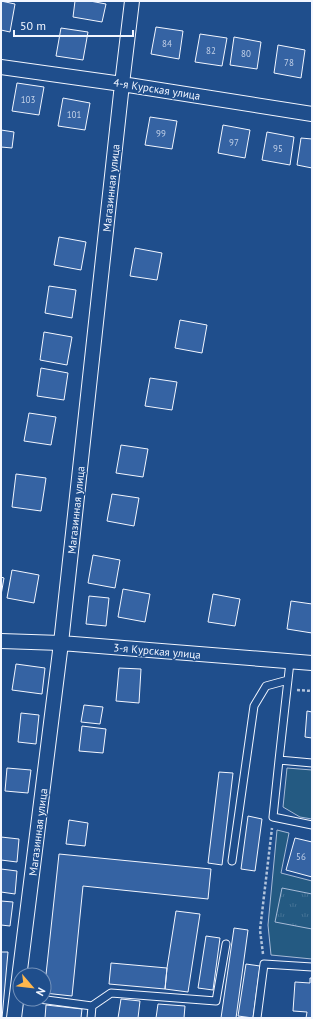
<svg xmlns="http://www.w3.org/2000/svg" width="313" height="1019" font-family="'PT Sans',sans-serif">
	<defs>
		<pattern id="park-tufts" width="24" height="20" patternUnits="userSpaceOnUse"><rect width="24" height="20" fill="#245a82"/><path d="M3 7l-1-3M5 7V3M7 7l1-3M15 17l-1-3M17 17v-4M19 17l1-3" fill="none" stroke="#447295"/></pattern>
	</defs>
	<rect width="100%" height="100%" fill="#1f4e8c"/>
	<path fill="#245a82" stroke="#a8bbd7" d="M287 768 312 770V819L300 817 283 807Z
		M277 830 289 833 281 873 312 881V959L271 955 268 925Z"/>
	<path fill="url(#park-tufts)" stroke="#a8bbd7" d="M282 888 312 894V929L275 922Z"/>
	<path fill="#3563a3" stroke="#f2f6ff" d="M1 1 15 4 10 32 1 30Z
		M75 1H90L106 4 102 22 73 17Z
		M156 27 183 31 179 59 151 54Z
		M61 28 88 32 83 60 56 56Z
		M200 34 227 38 222 66 195 62Z
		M234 37 261 42 257 69 230 65Z
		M278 45 305 50 301 78 274 73Z
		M17 83 44 87 39 115 12 111Z
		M63 98 90 103 85 130 58 126Z
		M150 117 177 121 172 149 145 145Z
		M223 125 250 130 245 158 218 153Z
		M1 130 14 132 12 148 1 147Z
		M267 132 294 137 290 165 262 160Z
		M301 138 312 139V168L297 165Z
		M59 237 86 242 81 270 54 265Z
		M135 248 162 253 157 280 130 276Z
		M49 286 76 290 72 318 45 313Z
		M180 320 207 325 202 353 175 348Z
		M44 332 72 337 67 365 40 360Z
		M41 368 68 373 64 400 37 396Z
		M150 378 177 382 172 410 145 406Z
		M29 413 56 417 51 445 24 441Z
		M121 445 148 449 143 477 116 473Z
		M16 474 46 478 41 511 12 507Z
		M112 494 139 498 134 526 107 521Z
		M93 555 120 560 115 588 88 583Z
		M12 570 39 575 34 603 7 598Z
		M1 577 4 578 1 595Z
		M123 589 150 594 145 622 118 617Z
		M213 594 240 599 235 626 208 622Z
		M89 596 109 598 106 626 86 624Z
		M291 601 312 604V633L287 629Z
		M16 664 45 668 42 694 12 690Z
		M119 668 141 669 139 703 116 701Z
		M84 705 103 707 100 724 81 722Z
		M307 711 312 712V738L305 737Z
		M21 713 39 715 36 744 18 742Z
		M82 726 106 729 103 753 79 751Z
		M7 768 31 770 28 793 5 791Z
		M219 772 233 773 222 865 208 863Z
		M248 816 262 819 255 871 241 869Z
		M69 820 88 823 85 846 66 844Z
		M1 837 19 839 17 862 1 860Z
		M295 838 312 842V877L286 870Z
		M59 854 211 869 208 899 83 886 72 996 44 993Z
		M1 869 17 871 15 894 1 892Z
		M1 901 13 902 10 926 1 925Z
		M176 911 200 914 188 992 165 989 167 968Z
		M234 928 248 930 236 1018H221Z
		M206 936 220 938 213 990 198 988Z
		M1 952H8L2 1018H1Z
		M111 963 167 968 165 989 109 984Z
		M246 964 260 966 253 1018 238 1016Z
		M310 978H312V1018H306L307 1012 293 1011 295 982 310 983Z
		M121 999 140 1001 138 1018H118Z
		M158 1004 185 1006 184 1018H156Z
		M46 1005 82 1009 81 1018H45Z"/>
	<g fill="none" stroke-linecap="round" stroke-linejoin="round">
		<g stroke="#f2f6ff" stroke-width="9">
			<path id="lane" d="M290 662 279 760 312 763
				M279 760 273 817 312 825
				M232 861 254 706 266 686 288 680
				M39 999 92 1006 111 993 216 1001 226 944
				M91 1018 92 1006
				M257 1018 264 964 312 967"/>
		</g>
		<g stroke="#f2f6ff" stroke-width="16">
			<path id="street" d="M1 67 122 84 312 114
				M1 641 61 643 312 663
				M14 1018 61 643 122 84 132 1"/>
		</g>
		<path stroke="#b3c4dc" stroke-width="2.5" stroke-dasharray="3 2" stroke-linecap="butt" d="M297 690 312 691
			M263 954 260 930 272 828"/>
		<use href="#lane" stroke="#1f4e8c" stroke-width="7"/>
		<use href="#street" stroke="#1f4e8c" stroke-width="14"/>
	</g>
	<g text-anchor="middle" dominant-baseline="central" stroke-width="3" stroke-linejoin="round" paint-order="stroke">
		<g font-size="9" fill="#c3d1e8">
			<text x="167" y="43">84</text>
			<text x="211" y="50">82</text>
			<text x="246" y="53">80</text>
			<text x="289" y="62">78</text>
			<text x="28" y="99">103</text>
			<text x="74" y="114">101</text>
			<text x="161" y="133">99</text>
			<text x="234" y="142">97</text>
			<text x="278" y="148">95</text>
			<text x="301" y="856">56</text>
		</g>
		<g font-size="11" fill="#f2f6ff" stroke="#1f4e8c">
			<text transform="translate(157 89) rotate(9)">4-я Курская улица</text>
			<text transform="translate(111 188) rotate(-84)">Магазинная улица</text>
			<text transform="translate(76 510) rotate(-84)">Магазинная улица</text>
			<text transform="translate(157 651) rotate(5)">3-я Курская улица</text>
			<text transform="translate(38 832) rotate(-83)">Магазинная улица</text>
		</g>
	</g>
	<rect width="313" height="1019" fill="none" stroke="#f2f6ff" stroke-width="4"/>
	<g transform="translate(32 987) rotate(118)"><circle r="19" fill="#1f4e8c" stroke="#7391ba"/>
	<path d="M0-3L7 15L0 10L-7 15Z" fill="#ffb74d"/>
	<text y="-6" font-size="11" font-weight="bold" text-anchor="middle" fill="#f2f6ff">N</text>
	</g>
	<path d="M14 30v6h119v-6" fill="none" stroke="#f2f6ff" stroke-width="2"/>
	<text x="20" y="30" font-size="12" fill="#f2f6ff" stroke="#1f4e8c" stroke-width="3" paint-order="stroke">50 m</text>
</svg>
